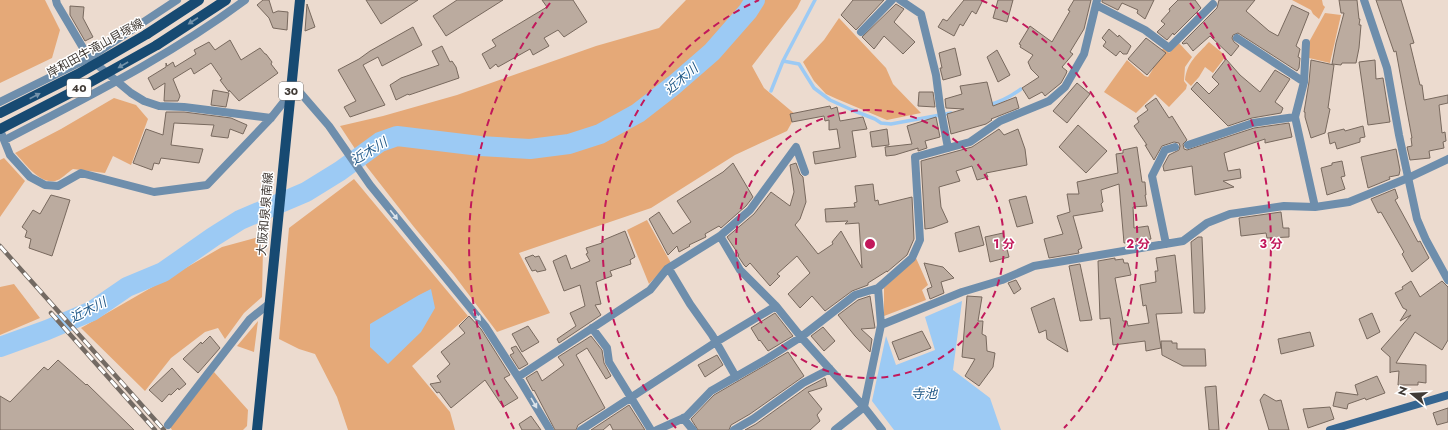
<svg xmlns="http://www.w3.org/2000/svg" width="1448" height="430" font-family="Jost,'Noto Sans JP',sans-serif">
	<rect width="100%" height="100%" fill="#ecdbcf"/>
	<path fill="#e5a978" d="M0 0H45L60 30 52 58 0 83Z
		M686 0H801L797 8 752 66 764 88 796 115 787 131 735 155 651 208 519 253 550 313 497 332 454 275 414 227 367 167 340 126 383 116 457 95 596 46 659 28Z
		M1292 0H1322L1323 5 1325 7 1319 19 1313 14 1311 10Z
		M1325 13 1341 15 1330 63 1309 58V42Z
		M839 18 886 68 893 84 921 113 887 120 837 99 826 94 814 81 803 62 824 40Z
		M1209 42 1226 56 1213 73 1205 67 1199 77 1191 86 1185 80C1187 62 1197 55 1209 42Z
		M1179 43 1192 57 1185 67 1184 81 1187 85 1186 89 1169 107 1155 94 1136 113 1104 92 1127 60 1145 76 1148 77 1153 69 1155 60 1164 47 1169 53Z
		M114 98 136 105 148 119 131 165 113 156 105 173 73 169C68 172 61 180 55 181 39 184 25 163 15 153L61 129Z
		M4 158 25 181 0 217V160Z
		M354 179 468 316 412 366 450 412 455 430H348L337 397 315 354 299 349 279 339 289 228Z
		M647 220 671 263 664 268 649 284 627 230Z
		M259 237 263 247 262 297 244 313 225 339 218 328 205 332 171 358 145 391 81 328 222 247Z
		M916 258 928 285 922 290 926 300 884 316V288Z
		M14 284 40 318 0 335V287Z
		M258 321 254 352 237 346Z
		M214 372 248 410 247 426 243 430H172L170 427Z"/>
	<path fill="#9ccaf4" d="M431 289 435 308 421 332 388 364 370 347V324L419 295Z
		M962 301 953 370 990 398 1001 430H894L872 401 886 336 896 365 935 350 925 317Z"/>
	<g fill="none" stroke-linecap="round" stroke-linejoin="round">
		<path stroke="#9ccaf4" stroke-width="3.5" d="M783 61 799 64 814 88 830 100 852 110 875 119 881 123 891 124 951 113
			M771 91 783 61 815 0
			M988 105C1001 102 1010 97 1021 89"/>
		<path stroke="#9ccaf4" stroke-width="20" d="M0 347 47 330 92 311 127 287 163 272 213 237 240 220 306 192 340 171 380 142 397 136 480 146 530 149 569 144 600 134 638 113 674 85 712 52 748 11 755 0"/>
	</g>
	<path fill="#bbab9f" stroke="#78695e" d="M263 0H269L273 13 278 11 288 12 287 30 273 28 269 18 257 5Z
		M366 0H418L381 24Z
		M457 0H503L446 36 433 16Z
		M542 0H573L587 22 564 37 558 30 544 38 549 46 533 55 530 49 498 67 496 64 490 69 482 54 496 46 492 40 547 7Z
		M853 0H884L856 30 841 15Z
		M964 0H983L976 14 972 11 963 26 960 24 954 36 938 27 943 19 947 21Z
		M998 0H1013L1007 22 993 18Z
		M1074 0H1091L1084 29 1070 52 1073 54 1062 67 1067 71 1066 74 1061 83 1045 96 1042 92 1029 99 1022 88 1039 77 1031 69 1028 62 1033 55 1020 47 1021 45 1019 44 1030 26 1052 42 1070 11 1068 10Z
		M1102 0H1154L1145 19 1137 13 1138 10 1122 3 1118 10 1102 2Z
		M1178 0H1195L1201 8 1174 35 1173 33 1167 40 1157 32 1165 24 1161 21 1170 11 1169 9Z
		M1219 0H1255L1246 11 1269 31 1278 36 1292 5 1309 13 1296 46 1300 49 1298 57 1300 58 1299 68 1297 71 1238 33 1233 35 1232 38 1234 42 1239 46 1231 56 1210 36 1193 51 1187 43 1183 44 1182 43 1217 8Z
		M1339 0H1357L1359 19H1360L1359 25H1361L1359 48 1356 63H1342L1341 65 1332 64 1336 43 1344 13H1341Z
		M1376 0H1401L1414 43 1410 44 1420 85H1422L1424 100 1448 95V103L1439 105 1442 133 1445 132 1446 141 1443 142 1444 148 1429 151 1430 158 1410 160 1407 147 1412 146 1411 138H1412L1400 73 1396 51 1394 52Z
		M307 4 315 27 305 31Z
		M896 4 904 9 894 22 915 42 903 54 884 36 874 49 862 37Z
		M70 6 84 7 83 18 93 37 85 41 70 15Z
		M413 27 422 45 382 66 378 57 363 65 385 105 350 117 344 107 356 101 338 70 359 59 370 51Z
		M1109 29 1118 37 1119 35 1131 46 1127 54H1123L1120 51 1116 56 1103 46 1106 42 1102 38Z
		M1146 38 1166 53 1147 75 1128 59Z
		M230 40 241 60 260 48 265 54H266L272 62 271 64 278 73 239 101 229 90V92L220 80 222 79 211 63 194 74 191 68 173 79 180 96 178 101H164L165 83 154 90 148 78 166 67V63L167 66 173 62 175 67 196 54 194 50 209 42 215 50Z
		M442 46 450 62 452 61 456 67 459 78 409 95 408 94 396 100 390 85 401 78 439 65 432 51Z
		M955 48 961 75 943 80 940 68H942L939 53Z
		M997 50 1010 75 998 82 987 57Z
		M1226 59 1240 75 1260 92 1275 70 1290 79 1275 102 1283 108 1281 113 1252 118 1228 126 1191 89 1197 82 1209 94 1219 84 1212 77Z
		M1311 60 1334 65 1328 108 1330 109 1325 133 1311 138 1305 117V112H1304L1309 82Z
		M1375 60 1376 79 1383 78 1390 122 1368 125 1359 62Z
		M987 82 993 106 1016 97 1019 108 991 119 992 120 986 124 951 134 947 114 964 109 946 108 945 99 962 94 960 86Z
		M1077 83 1090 94 1067 123 1053 111Z
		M213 90 229 93 226 107 211 105Z
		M919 92H933L935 107 918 106Z
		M1156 98 1169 118 1172 116 1187 140 1183 144 1184 149 1187 150 1254 128 1289 123 1292 137 1265 143V139L1224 153 1228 171 1240 169 1241 178 1223 181 1234 187 1195 195 1192 166 1164 171 1163 166 1169 155 1179 150 1180 146 1179 143 1174 142 1162 146 1154 160 1145 145H1147L1134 126 1139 122 1137 118 1148 110 1145 106Z
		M830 106 831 109 837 107 840 121 863 117 867 129 852 131 856 157 815 164 813 152 840 148 837 129 829 130V120L825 121 824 116 792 122 790 114Z
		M166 112H184L231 118 247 125 243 134 230 129 228 138 211 136 214 125 174 123 171 145 203 149 199 163 161 158 159 164 154 163 152 170 133 163 146 129 163 135Z
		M936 117 940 137 925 141 927 148 918 151V148L895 155 886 156 885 147 912 144 907 126Z
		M1078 125 1107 151 1086 173 1059 147Z
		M1363 126 1365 137 1360 138V142L1337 149 1335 142 1330 144 1328 133 1344 129 1345 131Z
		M887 129 889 145 872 147 870 132Z
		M999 129 1004 135 1018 129 1025 149 1027 165 986 173 988 177 977 180 972 166 956 171 960 181 939 187 941 207 948 222 932 228 925 229 921 161 972 147Z
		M1137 147 1142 182H1145L1146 195H1145L1147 206 1133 207 1134 228 1148 226 1151 239 1124 243 1119 184 1101 190 1103 202 1101 204 1103 211 1073 216 1082 248 1078 250 1079 253 1049 258 1044 239 1063 234 1057 216 1070 212 1067 194H1079L1077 182 1118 173 1116 154 1123 153V150Z
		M1396 149 1400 170 1399 175 1389 177 1390 179 1368 188 1361 157Z
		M1342 161 1345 176 1341 177 1345 189 1327 195 1321 168 1332 165V163Z
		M733 163 753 197 746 206 721 228 719 226 705 234 706 237 689 245 690 246 679 252 677 246 668 255 649 219 659 212 673 234 683 227 691 222 677 201 723 172Z
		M796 163 800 174 803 177 806 202 800 219 795 225 818 254 833 244 832 242 841 231 862 268 859 223 845 224 848 221 826 222 825 209 855 207 854 203 857 202 855 186 873 184 875 201 878 200 879 205 912 197 914 239 907 255 887 272V271L868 283V285L852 291 825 311 812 296 800 308 788 294 810 273 797 256 777 274 780 276 770 286 750 263 746 267 744 265 738 256 739 255 727 237 754 214 771 192 790 206 794 192 790 165Z
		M1395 189 1398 198 1395 200 1418 242 1420 241 1429 258 1412 272 1402 254 1404 252 1381 212 1378 213 1371 199Z
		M51 195 70 200 52 256 29 248 31 239 25 237 27 231 22 227 33 210 40 214Z
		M1026 196 1033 223 1017 227 1009 200Z
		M1281 212 1283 228H1289V237L1267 238 1266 233 1241 236 1239 218Z
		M979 226 984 245 959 252 955 233Z
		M625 231 635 257 630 260 631 264 610 271 612 276 596 282 601 304 595 305 601 315 559 343 557 339 576 326 570 313 585 306 580 285 564 291 553 261 566 255 571 269 590 261 586 254 588 253 586 248 602 243 601 241Z
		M1003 233 1009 257 990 262 985 237Z
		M1198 237H1202L1205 309 1204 313H1194L1191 242Z
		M533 255 535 257 539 256 546 270 537 272 536 270 532 271 525 258Z
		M1175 255 1182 313 1156 314 1161 348 1146 351 1145 341 1113 345 1110 318 1100 319 1098 261 1115 258V260L1123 259 1124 263H1128L1131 275 1115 278 1123 321H1127L1128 326 1149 323 1146 305 1143 306 1140 285 1156 282 1155 271H1158L1156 258Z
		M924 263 943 267 954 278 941 282 944 293 930 299 927 289 932 287Z
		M1080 264 1092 320 1080 321 1069 266Z
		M1016 280 1021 289 1014 294 1008 283Z
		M1411 281 1420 297 1442 281 1448 287V340L1442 350 1415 332 1396 363 1426 365V383L1418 382V385H1398L1399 371 1391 372 1390 373V357L1381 349 1411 315 1400 321 1407 310 1403 308 1395 293 1403 289 1402 287Z
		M870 296 875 328 861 329 872 339 870 352 855 336 838 315 858 300Z
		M967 296 982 297 978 321H983L982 334 986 336 987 351 995 353 993 367 979 386 965 376 975 359 962 357Z
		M1054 298 1068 352 1047 339 1046 330 1039 333 1031 308Z
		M775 313 793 336 768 351 760 340 759 341 751 328Z
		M1372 313 1380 332 1367 339 1359 319Z
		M469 316 481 329 510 375 504 378 518 398 503 407 485 380 451 408 439 392 437 393 430 384 441 382 437 376 450 364 441 352 465 333 459 326Z
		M528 326 539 342 522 352 512 334Z
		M823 327 835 341 824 351 811 336Z
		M922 331 931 348 899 360 892 342Z
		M1310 332 1314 346 1281 354 1278 339Z
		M210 336 220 348 198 373 183 359 201 342 202 344Z
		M591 336 602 350 604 363 611 376 606 379 587 348 576 355 605 408 578 425 576 430H555L534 390 533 391 526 378 537 371 542 381 564 365 558 357Z
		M1161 341H1172V343H1177V349H1205L1206 366H1183L1162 355Z
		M516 346 528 364 521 368 519 369 510 355 514 353 511 348Z
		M788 352 804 376 750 414 731 425 729 430H698L691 419 714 395Z
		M717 355 723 365 705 377 698 365Z
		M58 360 86 385 87 384 134 430H0V396L10 402 44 367 48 370Z
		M172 368 186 384 179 390 178 388 171 395 169 394 162 402 149 390Z
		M1377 376 1385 393 1366 400 1365 398 1348 404 1347 409 1333 406 1336 392 1358 395 1355 385Z
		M825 378 827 386 808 392 822 409 817 415 820 421 810 430H745L756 424 806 388Z
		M1216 386 1219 430H1209L1205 387Z
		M1264 394 1276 401 1281 400 1289 430H1269L1260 400Z
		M629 405 645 430H613L610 424 603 430H591Z
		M1330 407 1334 419 1308 428 1303 409Z
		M1448 408V422L1437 425 1433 413Z
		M531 416 541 430H522L519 424Z"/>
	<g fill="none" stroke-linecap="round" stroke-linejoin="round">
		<path stroke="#6e8eac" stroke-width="8" d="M56 0 57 4 89 58 177 0
			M900 0 921 14 936 75 940 106 948 148
			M1096 5 1145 30 1169 48 1213 4
			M861 32 892 0
			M1237 38 1304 82
			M1306 43 1304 82 1295 117 1315 207
			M291 82 329 126 370 185 485 326 518 377 550 430
			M0 102 89 58 131 93 144 101 159 106 184 107 271 118
			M0 130 10 155 30 177 45 185 58 186 81 173 154 192 207 185 271 118 290 94
			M5 140C87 97 170 56 245 0
			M1188 145 1253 123 1295 117
			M720 236 740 270 776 306 801 337 864 407 882 430
			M1166 244 1152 176 1165 150 1175 147
			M669 269 690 304 712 335 736 377
			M881 325 962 292 1002 280 1034 266 1183 241 1207 223 1230 214 1284 206 1315 207 1349 202 1408 178 1448 159
			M592 328 607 348 609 362 651 430
			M518 377 650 290 667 269 720 236 750 210 796 147 805 172
			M683 418 693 430
			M168 425 250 319 270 303
			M581 430 716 342 776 306
			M657 430 686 417 711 391 765 360 801 337 855 295 878 288
			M734 430 753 419 803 383 830 369
			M835 430 864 407 881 325 878 288 912 258 920 240 915 157 970 142 1000 121 1049 101 1065 87 1084 54 1097 0"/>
		<path stroke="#6e8eac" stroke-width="8" d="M1364 0 1387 68 1399 135 1417 219 1426 240 1448 280"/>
		<path stroke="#366691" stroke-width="8" d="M1330 430 1448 395"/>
		<path stroke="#174a72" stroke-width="10" d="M147 34 199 0
			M157 45 226 0
			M257 430 300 0"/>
		<g stroke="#736a63" stroke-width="4.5">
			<path id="rail" d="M0 246 164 430
				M51 313 155 430"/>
		</g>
		<use href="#rail" stroke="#fff" stroke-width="3" stroke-dasharray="9" stroke-linecap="butt"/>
		<path stroke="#174a72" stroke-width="10" d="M0 113 78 74 147 34
			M0 129 80 88 157 45"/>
	</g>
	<defs><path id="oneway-solid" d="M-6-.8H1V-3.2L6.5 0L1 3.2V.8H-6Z"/></defs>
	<g fill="#7492aa">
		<use href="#oneway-solid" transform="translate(193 21) rotate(147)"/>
		<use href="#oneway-solid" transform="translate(123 65) rotate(150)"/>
		<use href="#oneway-solid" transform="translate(35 96) rotate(-27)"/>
	</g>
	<g fill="#dbe3ea">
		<use href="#oneway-solid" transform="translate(394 215) rotate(51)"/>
		<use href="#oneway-solid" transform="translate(477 316) rotate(51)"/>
		<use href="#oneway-solid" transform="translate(534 403) rotate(60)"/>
	</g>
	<g fill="none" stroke="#c2185b" stroke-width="2" stroke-dasharray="7 5">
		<circle cx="870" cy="244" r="134"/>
		<path d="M676 428A268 268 0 0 1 759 0M981 0A268 268 0 0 1 1064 428"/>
		<path d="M514 429A401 401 0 0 1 550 3M1190 3A401 401 0 0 1 1226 429"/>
	</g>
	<g text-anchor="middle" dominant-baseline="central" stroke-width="3" stroke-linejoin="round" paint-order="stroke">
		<g fill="#fff" stroke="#797572" stroke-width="1">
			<rect x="67" y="79" width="24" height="18" rx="3"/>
			<rect x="279" y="82" width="24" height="18" rx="3"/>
		</g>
		<g font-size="11" font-weight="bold" fill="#403a35">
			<text x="79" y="88">40</text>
			<text x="291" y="91">30</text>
		</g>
		<g font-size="12" fill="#403a35" stroke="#fff">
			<text transform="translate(95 48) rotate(-29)">岸和田牛滝山貝塚線</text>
			<text transform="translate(265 214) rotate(-85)">大阪和泉泉南線</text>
		</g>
		<g font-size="13" font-style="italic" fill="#245b89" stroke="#fff">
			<text transform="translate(681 79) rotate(-40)">近木川</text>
			<text transform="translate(369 151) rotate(-31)">近木川</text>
			<text transform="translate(88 310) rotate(-27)">近木川</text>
			<text x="924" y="393">寺池</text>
		</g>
	</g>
	<circle cx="870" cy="244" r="6" fill="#c2185b" stroke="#fff" stroke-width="2"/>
	<g font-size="12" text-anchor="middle" font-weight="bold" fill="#c2185b" stroke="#fff" stroke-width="3" stroke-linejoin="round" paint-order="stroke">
		<text x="1004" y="248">1 分</text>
		<text x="1138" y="248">2 分</text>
		<text x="1271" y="248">3 分</text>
	</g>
	<g transform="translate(1412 394) rotate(288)" stroke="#ffffff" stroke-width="3" paint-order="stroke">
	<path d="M0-3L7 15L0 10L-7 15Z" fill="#403a35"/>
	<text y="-6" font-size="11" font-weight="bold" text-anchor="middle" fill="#403a35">N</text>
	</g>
</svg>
